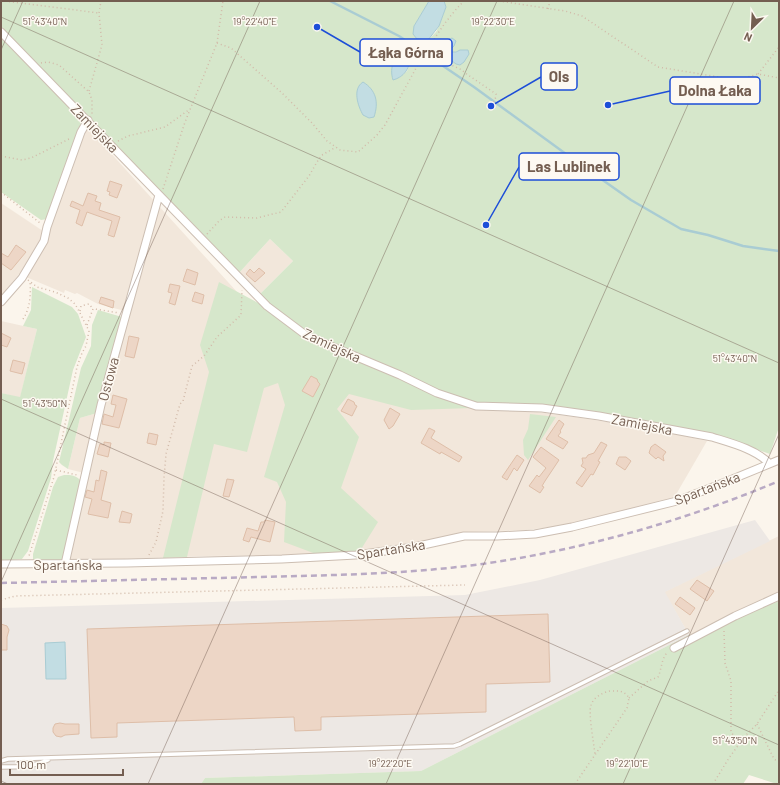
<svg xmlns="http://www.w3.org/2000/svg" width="780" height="785" font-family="Barlow,sans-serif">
	<rect width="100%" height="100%" fill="#fbf5ec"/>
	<path fill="#f2e7db" d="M87 127 238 293 446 406 537 412 575 417 658 430 707 441 674 498 560 526 526 530 463 532 415 544 366 551 297 555 202 556 70 561 88 474 68 469 80 418 97 413 129 312 98 304 77 293 75 294 65 290 64 293 19 274 1 296V203L43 231 49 233Z
		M270 239 293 261 260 294 239 273Z
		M1 321 37 329 20 398 1 393Z
		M779 536V601L689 635 664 592Z"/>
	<path fill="#ede8e4" d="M755 520 770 541 665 592 689 635 421 771 205 778 201 784H1V608L465 595 540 580Z"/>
	<path fill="#d6e7cb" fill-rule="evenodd" d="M1 1H429L414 26 417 39 428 40 436 32 439 26 446 7 444 1H779V427L770 454 711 434 542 406 476 404 438 392 309 334 269 303 260 294 293 261 270 239 239 273C190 218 136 169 82 120L47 219 41 220 1 192ZM454 46 451 49 452 52C458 52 460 50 467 50L469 54 460 65 456 64 447 57V53L444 50ZM400 54 410 64 407 71 399 78 392 66Z
		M219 282 262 305 306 338 473 408 411 410 349 394 337 409 359 437 341 488 378 522 360 551 316 554 284 542 286 502 277 482 264 477 285 405 278 383 264 388 247 452 214 444 187 557 163 558 209 372 200 345Z
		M32 287 72 307 78 314 86 337 73 370 53 461 51 478 28 551 22 559 1 561V393L20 397 37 329 23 326 31 310Z
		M98 310 122 317 97 413 80 418 68 469 62 465 59 462 81 368 91 346 92 325Z
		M530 414 556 417 528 460 524 455 523 440 528 429Z
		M64 475C71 475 76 475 81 481L62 562H38L33 559V554L53 487 58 477Z
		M779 601V781L777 784 749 775 743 784H201L205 778 421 771 689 635Z"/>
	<path fill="#c2dde3" stroke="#a9ccd3" d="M429 1H444L446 7 439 26 428 40 417 39 413 34 414 26Z
		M452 38 456 41 454 46 451 49 452 52H456L460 50H468L469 54 464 62 460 65 456 64 447 57V53L444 50 440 49 447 40Z
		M406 51 411 58C409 69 404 77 393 80 389 67 394 56 406 51Z
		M363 82C376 90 379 102 374 117L369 118 363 115C358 106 352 89 363 82Z
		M65 642 66 679H46L45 643Z"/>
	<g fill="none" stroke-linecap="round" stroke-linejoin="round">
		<path stroke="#a9ccd3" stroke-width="2.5" d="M330 1 399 36 474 87 577 162 631 200 681 229 708 235 743 246 779 251"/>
	</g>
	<path fill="#edd6c6" stroke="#debea8" d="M110 181 122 185 117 198 109 195 110 192 107 191Z
		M88 193 97 196 95 201 101 203 99 210 120 217 114 237 108 235 112 221 87 212 82 226 76 223 80 210 70 206 72 201 83 206Z
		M16 245 26 252 11 270 1 263V253L8 257Z
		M259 268 265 273 255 282 246 274 250 269 254 273Z
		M187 269 198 273 195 285 183 281Z
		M170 284 180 286 175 305 169 303 172 293 168 292Z
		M195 292 204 295 202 304 192 301Z
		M101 297 114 301 113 308 99 303Z
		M1 333 11 338 7 347 1 345Z
		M129 336 139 338 134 358 125 356Z
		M13 360 25 363 22 374 10 371Z
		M311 376 317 379 318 382 320 384 313 397 302 391Z
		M113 395 127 399 119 428 102 424 104 414 113 417 116 405 111 404Z
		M348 399 354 402 355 405 357 406 352 416 341 411Z
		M390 408 400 414 393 426 389 429 384 420Z
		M559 420 564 424 560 431 561 432 558 436 568 442 563 449 546 439Z
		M429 428 435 431 431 438 462 457 459 462 441 452 440 454 421 443Z
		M149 433 158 435 156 445 147 443Z
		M104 442 111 443 108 457 97 454 100 444 104 445Z
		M601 442 607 445 598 461 600 462 593 475 591 474 582 487 576 483 586 469 581 466 583 463 582 458H586L588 455 594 453Z
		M655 444 666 452 663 456 664 461 658 457 656 459 649 453 651 447Z
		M541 447 559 460 545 481 542 486 544 487 540 493 529 486 537 475 539 477 546 468 533 457Z
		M517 455 524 460 517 471 514 468 507 480 502 477Z
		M619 457H626L631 461 625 470 616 464Z
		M101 470 107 472 101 500 111 503 108 518 88 514 92 499 85 497 87 490 94 492 96 480 99 481Z
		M227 479 234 480 229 497 223 496Z
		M122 511 132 514 130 523 119 522Z
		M265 520 275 522 270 542 251 537 249 542 243 540 247 528 258 531 261 522H264Z
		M697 580 714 591 707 601 690 589Z
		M680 597 695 608 690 615 675 604Z
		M548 614 550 682 486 684V712L321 717V730L295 731 294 717 117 723V737L91 738 87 629Z
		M1 624 7 626 9 630 7 637V650H1Z
		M60 723 65 724H79V734L65 735 61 737 56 736 53 732V728L55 724Z"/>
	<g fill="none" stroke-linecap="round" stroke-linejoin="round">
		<g stroke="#ccbeb2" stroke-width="5.5">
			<path id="lane" d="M1 761 8 759 454 746 460 744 687 631
				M1 767C18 767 32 767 48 760"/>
		</g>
		<g stroke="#ccbeb2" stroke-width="9">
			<path id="street" d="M1 32 267 306 307 336 400 375 437 393 476 406 542 408 599 416 712 437C731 443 755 449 769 463
				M1 302 22 278 44 241 47 227 81 132 88 120
				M1 564 127 563 282 559 356 555 414 547 464 536H497L535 534 572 527 677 501 718 485 779 460
				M65 564 101 405 159 195
				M674 648 735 616 779 596"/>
		</g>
		<path stroke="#d2baa9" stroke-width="1.5" stroke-dasharray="1 3" stroke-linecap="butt" d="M5 1 99 13
			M499 1 565 11 582 16 658 67 737 80 758 74 779 78
			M548 9 550 1
			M217 43 231 48 282 93 312 123 327 141 340 150 358 152 377 135 385 125 421 59C427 52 430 46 435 38 443 25 453 12 464 1
			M397 43 408 49 421 59
			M430 49 449 64 462 70 465 73 496 94V97L491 106
			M41 63 48 62 59 65 89 92 92 100V115
			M758 74 779 47
			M89 91 102 45 99 13 101 1
			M118 141 128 136 165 127 190 109
			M1 156 22 160 31 158 71 138
			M163 189 185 122 217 43 223 1
			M1 192 40 223
			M207 234 219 221 225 217 257 218 281 212 309 176 317 162 322 155 336 147
			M28 280 37 287 55 292 68 298 75 304 79 311 89 331 86 346 82 353 77 367 54 477 29 556
			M80 311 81 306 89 304 93 309
			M23 319C30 309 31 294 30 282
			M87 325 93 309H95L119 313
			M56 470 77 475
			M149 555 156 542 163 511 164 478 166 454 180 404 183 401 192 366 204 356 217 337 241 315 242 290
			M1 600 15 596 465 585
			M724 631 725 663 731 681V731L738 745
			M629 698 648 681 658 677C662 669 661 658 668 652
			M757 724 774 759 779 762
			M575 784 627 708 629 698C624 690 619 691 610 691 603 692 593 698 591 705 588 714 594 743 595 755
			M713 784 729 758 745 736 757 724 779 690"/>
		<use href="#lane" stroke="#fff" stroke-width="3.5"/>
		<use href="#street" stroke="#fff" stroke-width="7"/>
		<path stroke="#b9aac4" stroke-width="2.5" stroke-dasharray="6 4" stroke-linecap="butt" d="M1 583C87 581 173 579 259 577 336 575 413 574 489 563 589 548 686 520 779 481"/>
	</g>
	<path fill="none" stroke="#745e51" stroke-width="1" stroke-opacity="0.45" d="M1 17 779 363M1 50 23 1M1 399 779 745M1 582 260 1M1 781 8 784M148 784 497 1M386 784 734 1M623 784 779 434"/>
	<g text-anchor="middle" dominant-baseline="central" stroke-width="3" stroke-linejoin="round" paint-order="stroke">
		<g font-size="14" fill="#745e51" stroke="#fdf9f2">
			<text transform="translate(95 128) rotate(46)">Zamiejska</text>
			<text transform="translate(332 345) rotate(25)">Zamiejska</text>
			<text transform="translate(108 379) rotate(-75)">Ostowa</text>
			<text transform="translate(642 424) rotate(11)">Zamiejska</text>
			<text transform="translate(707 488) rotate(-21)">Spartańska</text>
			<text transform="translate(391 549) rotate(-9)">Spartańska</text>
			<text x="68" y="564">Spartańska</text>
		</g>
	</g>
	<g font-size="10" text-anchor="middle" fill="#745e51" stroke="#fdf9f2" stroke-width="3" stroke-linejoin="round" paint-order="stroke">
		<text x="255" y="25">19°22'40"E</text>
		<text x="493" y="25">19°22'30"E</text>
		<text x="45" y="25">51°43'40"N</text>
		<text x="735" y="362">51°43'40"N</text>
		<text x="45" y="407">51°43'50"N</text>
		<text x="735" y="744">51°43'50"N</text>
		<text x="390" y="767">19°22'20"E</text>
		<text x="627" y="767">19°22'10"E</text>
	</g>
	<path fill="none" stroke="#1d4ed8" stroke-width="1.5" d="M317 27L360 52M491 106L541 77M608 105L670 91M486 225L519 167"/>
	<g fill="#1d4ed8" stroke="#fdf9f2" stroke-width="1.5">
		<circle cx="317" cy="27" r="4"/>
		<circle cx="491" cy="106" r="4"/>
		<circle cx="608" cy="105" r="4"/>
		<circle cx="486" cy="225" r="4"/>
	</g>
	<g fill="#fdf9f2" stroke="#1d4ed8" stroke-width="1.5">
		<rect x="360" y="39" width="92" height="27" rx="4"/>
		<rect x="541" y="63" width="36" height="27" rx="4"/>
		<rect x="670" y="77" width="90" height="27" rx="4"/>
		<rect x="519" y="153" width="100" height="27" rx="4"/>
	</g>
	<g font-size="15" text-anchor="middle" font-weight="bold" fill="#745e51">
		<text x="406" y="58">Łąka Górna</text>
		<text x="559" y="82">Ols</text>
		<text x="715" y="96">Dolna Łaka</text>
		<text x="569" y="172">Las Lublinek</text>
	</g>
	<rect width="780" height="785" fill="none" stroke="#745e51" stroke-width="4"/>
	<g transform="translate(752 28) rotate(204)" stroke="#fdf9f2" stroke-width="3" paint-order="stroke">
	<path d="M0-3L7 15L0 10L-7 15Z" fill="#745e51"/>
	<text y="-6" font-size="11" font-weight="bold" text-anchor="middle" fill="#745e51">N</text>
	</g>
	<path d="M10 769v6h113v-6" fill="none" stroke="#745e51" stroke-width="2"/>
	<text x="16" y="769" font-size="12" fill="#745e51" stroke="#fdf9f2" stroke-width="3" paint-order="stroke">100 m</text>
</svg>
